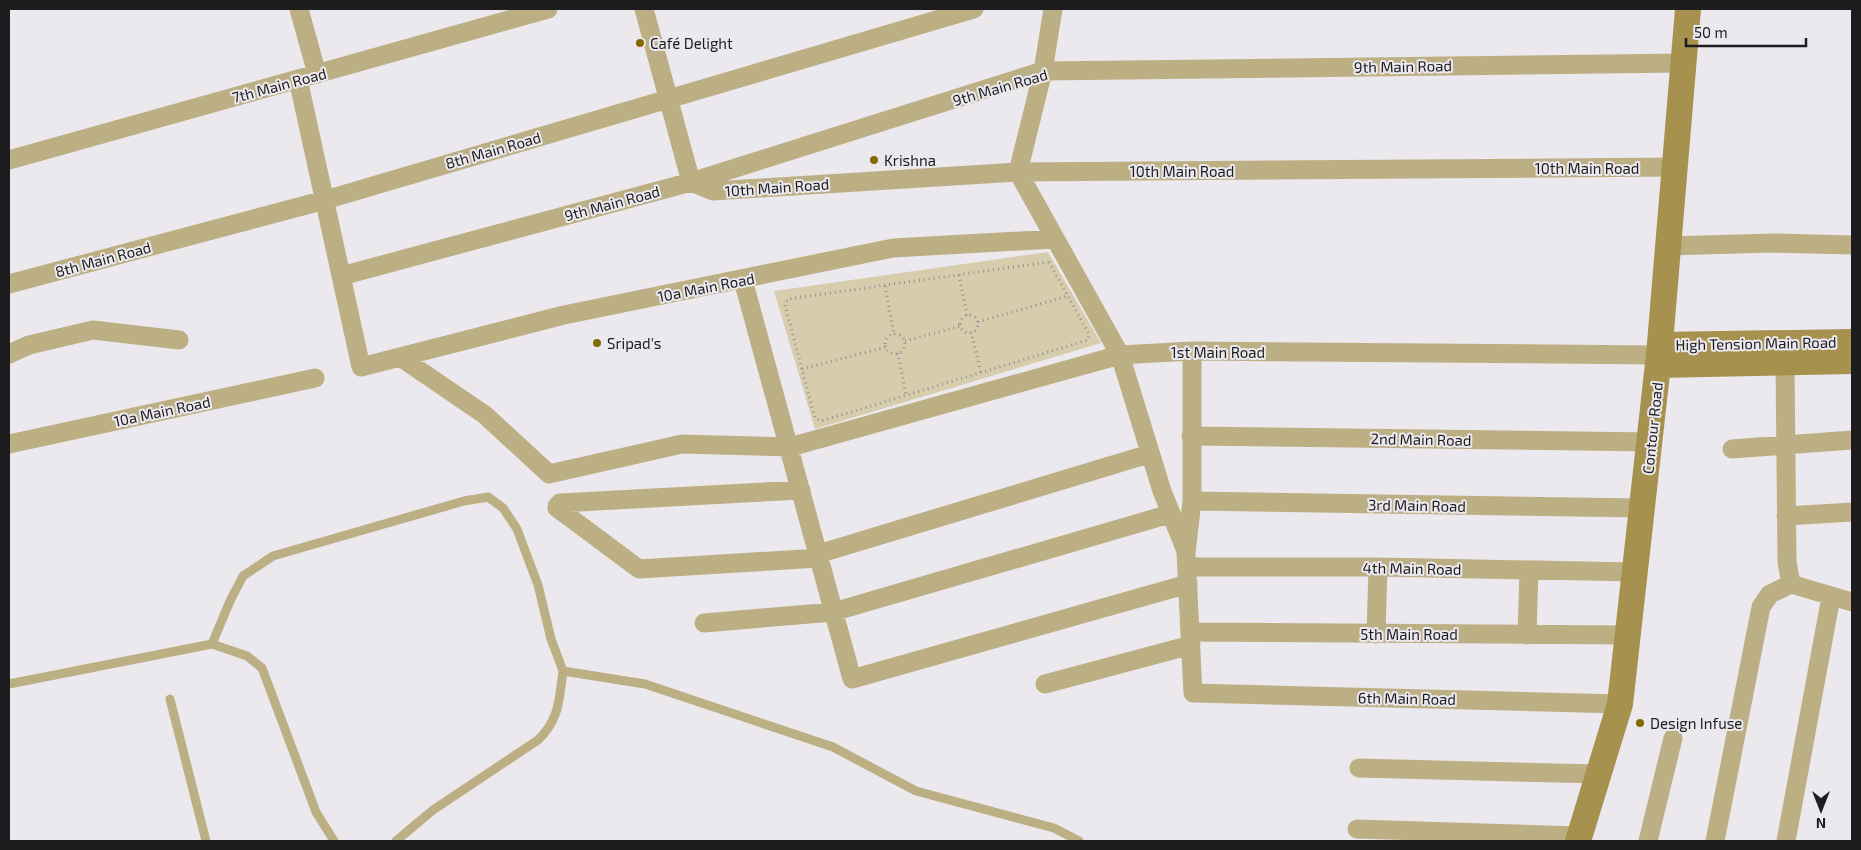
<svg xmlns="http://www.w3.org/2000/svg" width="1861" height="850" font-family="'Exo 2',sans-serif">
	<rect width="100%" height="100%" fill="#ebe9ee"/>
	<path fill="#d7cdac" d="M1048 252 1101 343 815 429 774 291Z"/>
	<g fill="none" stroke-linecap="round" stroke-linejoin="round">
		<path stroke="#929195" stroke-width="3" stroke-dasharray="1 4" stroke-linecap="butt" d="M1049 262 1089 334 1088 340 821 421 815 418 785 305 788 299Z
			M959 275 967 315
			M885 286 894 335
			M960 324a9 9 0 1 1 18 0a9 9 0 1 1-18 0Z
			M978 322 1068 296
			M971 332 981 372
			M885 344a10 10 0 1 1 20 0a10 10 0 1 1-20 0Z
			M905 341 961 326
			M898 353 906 395
			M802 369 886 347"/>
		<path stroke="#bdaf84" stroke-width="9" d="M212 644 230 601 243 576 273 556 464 501 488 497 503 508 517 529 538 585 551 639 563 671 645 684 833 747 916 791 1054 828 1079 841
			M9 684 212 644 247 656 262 668 316 812 334 841
			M170 699 206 841
			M396 841 433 810 538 740C560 719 559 699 563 671"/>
		<path stroke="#bdaf84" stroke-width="19" d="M299 9 317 74
			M644 9 691 182 713 191 1018 172 1675 167
			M298 79 361 367 564 315 893 248 1055 239
			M9 160 548 9
			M1018 172 1120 355 1162 491 1186 551
			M1018 172 1043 71 1053 9
			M1668 246 1773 243 1852 245
			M341 276 691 182 1043 71 1684 63
			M743 280 852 679 1188 584
			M9 284 325 200 974 9
			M1192 351V501L1186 553 1193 693 1620 704
			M9 354 29 345 93 330 179 340
			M400 357 485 415 549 474 682 444 790 447 1120 355 1192 351 1659 355
			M1785 362 1787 562 1791 584 1852 602
			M1191 436 1651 442
			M9 444 315 378
			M1732 449 1852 440
			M801 490 560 503 557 506V508L639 569 819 558
			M1192 501 1643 508
			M1786 516 1852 512
			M818 554 1149 454
			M1188 567H1378L1635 572
			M704 623 833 612 1170 514
			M1190 632 1628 635
			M1376 634 1378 567
			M1527 635 1529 570
			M1045 684 1191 645
			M1359 768 1598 774
			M1357 829 1579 836
			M1648 841 1673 738
			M1715 841 1761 607 1770 594 1791 584
			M1786 841 1831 597"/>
		<path stroke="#a7914f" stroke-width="26" d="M1660 345 1852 342
			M1658 365 1852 361
			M1578 841 1620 704 1659 355 1688 9"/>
	</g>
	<g fill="#836902" stroke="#ebe9ee" stroke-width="2">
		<circle cx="640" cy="43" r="5"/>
		<circle cx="874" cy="160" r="5"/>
		<circle cx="597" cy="343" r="5"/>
		<circle cx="1640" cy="723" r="5"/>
	</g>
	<g text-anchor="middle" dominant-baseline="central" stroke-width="4" stroke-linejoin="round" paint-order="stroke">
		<g font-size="15" fill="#1d1c1e" stroke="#ebe9ee" text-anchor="start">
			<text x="650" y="43">Café Delight</text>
			<text x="884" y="160">Krishna</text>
			<text x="607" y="343">Sripad's</text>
			<text x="1650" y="723">Design Infuse</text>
		</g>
		<g font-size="15" fill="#1d1c1e" stroke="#ebe9ee">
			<text transform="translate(1403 66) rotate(-1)">9th Main Road</text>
			<text transform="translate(279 85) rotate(-15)">7th Main Road</text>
			<text transform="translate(1000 87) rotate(-16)">9th Main Road</text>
			<text transform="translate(493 150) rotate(-16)">8th Main Road</text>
			<text x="1587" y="168">10th Main Road</text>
			<text x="1182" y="171">10th Main Road</text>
			<text transform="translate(777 187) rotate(-4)">10th Main Road</text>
			<text transform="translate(612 203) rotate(-15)">9th Main Road</text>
			<text transform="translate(103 259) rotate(-15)">8th Main Road</text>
			<text transform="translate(706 287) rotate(-11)">10a Main Road</text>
			<text transform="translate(1756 343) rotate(-1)">High Tension Main Road</text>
			<text x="1218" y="352">1st Main Road</text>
			<text transform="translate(162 411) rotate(-12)">10a Main Road</text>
			<text transform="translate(1652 428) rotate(-84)">Contour Road</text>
			<text transform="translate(1421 439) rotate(1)">2nd Main Road</text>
			<text transform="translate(1417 505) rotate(1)">3rd Main Road</text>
			<text transform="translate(1412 568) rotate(1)">4th Main Road</text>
			<text x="1409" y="634">5th Main Road</text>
			<text transform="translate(1407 698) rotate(1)">6th Main Road</text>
		</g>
	</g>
	<rect width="1861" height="850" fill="none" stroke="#1d1c1e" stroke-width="20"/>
	<g transform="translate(1821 810) rotate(180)" stroke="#ebe9ee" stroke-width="4" paint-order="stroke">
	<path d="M0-4L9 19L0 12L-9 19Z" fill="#1d1c1e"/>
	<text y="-8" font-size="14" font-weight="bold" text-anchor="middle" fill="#1d1c1e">N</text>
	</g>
	<path d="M1686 38v8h120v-8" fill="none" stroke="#1d1c1e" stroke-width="2.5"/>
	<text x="1694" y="38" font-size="15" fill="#1d1c1e" stroke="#ebe9ee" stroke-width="4" paint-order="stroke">50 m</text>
</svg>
